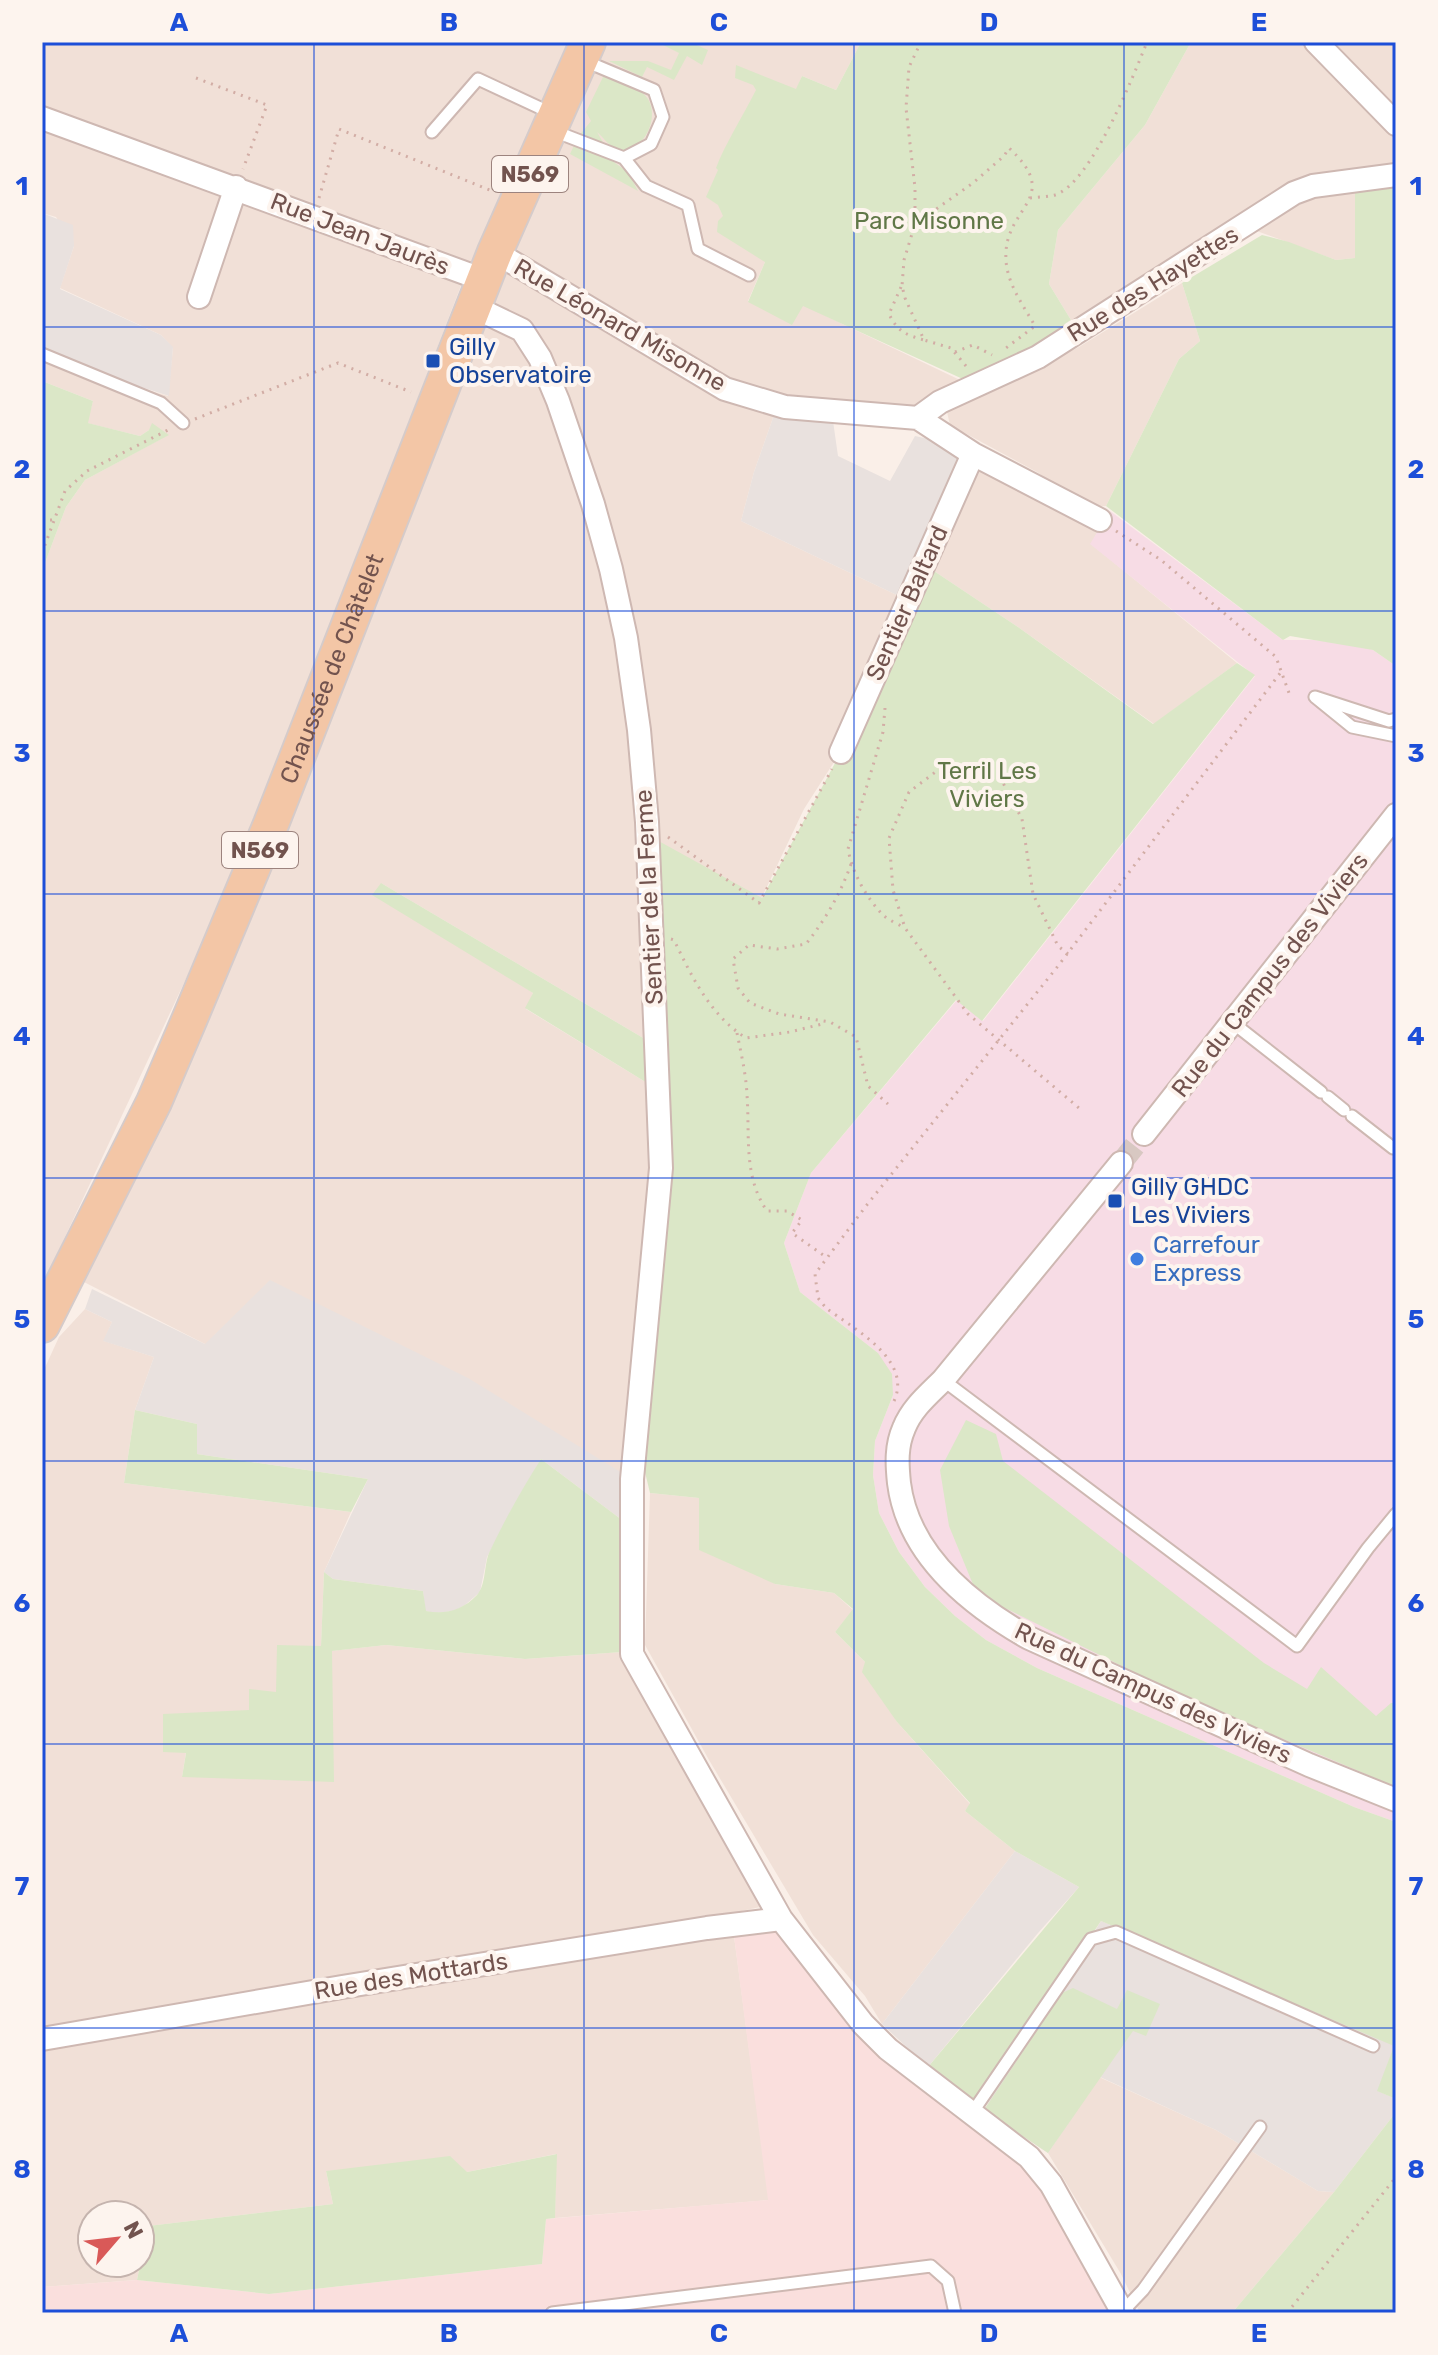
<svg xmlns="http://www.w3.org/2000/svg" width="1438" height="2355" font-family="Rubik,sans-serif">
	<rect width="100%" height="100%" fill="#faefe8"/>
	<path fill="#f1e0d7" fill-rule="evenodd" d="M42 42H580L471 275 42 107Z
		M608 42H861L836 90 802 76 794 96 765 262 748 301 803 305 960 380 959 386 914 413 725 389 511 254Z
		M1191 42H1396V173L1297 182 1074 325 1049 284 1058 230 1145 125Z
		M42 124 462 283 331 625 259 823 42 1286V571L66 507 85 480 168 435 149 430 140 436 87 423 93 401 42 381V351L83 371 168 396 173 348 161 335 60 288 74 246 56 217 42 213Z
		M1338 188 1355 192V258L1336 260 1254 230 1285 205Z
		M504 257 774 415 754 472 741 521 903 598 843 748 804 809 761 899 650 1042 381 883 533 993 526 1009 652 1086 659 1109 637 1482 205 1344 82 1281 487 308Z
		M1182 283 1200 341 1179 359 1106 506 1088 507 1037 472 950 425 947 412 956 403 973 398 1079 347Z
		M975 462 1098 531 1091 544 1237 663 1154 724 1018 627 928 567Z
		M85 1309 112 1322 104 1341 154 1357 135 1410 124 1483 351 1512 324 1572 321 1647 276 1693 250 1710 163 1752H186L182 1777 331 1651 386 1645 525 1659 622 1652 663 1735 714 1812 760 1907 640 1933 42 2028V1374L59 1337Z
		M650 1493 699 1498 775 1584 834 1593 853 1610 835 1632 865 1662 897 1722 970 1804 965 1811 1015 1851 882 2024 865 1996 813 1935 709 1760 645 1645Z
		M734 1936 769 2200 555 2218 556 2154 467 2172 326 2171 333 2204 148 2226 137 2280 42 2287V2047ZM92 2215H140V2263H92Z
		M1099 2077 1216 2130 1318 2191 1334 2192 1232 2313H1140L1121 2274 1048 2153Z"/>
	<path fill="#fadfdd" d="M776 1932 875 2052 1006 2149 1038 2181 1114 2313H42V2287L137 2280 269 2294 542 2264 546 2219 768 2200 734 1936Z"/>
	<path fill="#e9e1de" d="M42 213 73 225 74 246 60 289 161 335 173 347 169 396 86 369 42 349Z
		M774 415 833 421 838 456 890 481 915 436 942 442 961 455 903 598 741 521 754 472Z
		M270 1280 468 1378 632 1479 626 1523 541 1459 487 1557 480 1592 465 1605 454 1611 436 1613 425 1611 423 1591 333 1579 324 1572 368 1479 197 1454V1424L135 1410 154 1357 103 1341 112 1322 85 1309 92 1289 205 1344Z
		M1015 1851 1079 1887 1038 1933 928 2067 882 2024Z
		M1101 1921 1396 2041 1378 2091 1396 2099V2112L1334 2192 1318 2191 1216 2130 1100 2077 1048 2153 984 2110Z"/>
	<path fill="#f7dce5" d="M1110 511 1283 640H1314L1357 645 1373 650 1396 666V1822L1354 1807 1037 1668 986 1640 955 1616 925 1587 899 1552 879 1513 873 1475 875 1441 893 1395 878 1353 800 1292 784 1243 811 1173 957 1000 983 1021 1255 676 1090 544Z"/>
	<path fill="#dbe7c7" d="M657 42H690L708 50 702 65 687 56 674 80 647 67 642 77 609 61H648L671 70 679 53Z
		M861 42H1191L1145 125 1058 230 1049 284 1074 325 1071 331 965 380 803 306 792 325 748 302 765 262 717 232 718 221 723 216 718 205 706 197 718 170 716 168C725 144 743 116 756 90L753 85 735 78 736 65 796 89 802 76 836 90Z
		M604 75C618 81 640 86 648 99 661 120 640 159 615 148 608 145 602 136 597 132L615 163 628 172 638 191 570 154 578 137 591 121 586 112Z
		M1396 186V666L1373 650 1290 636 1283 640 1106 506 1179 359 1200 341 1182 283 1262 235 1289 242 1336 260 1355 258V192Z
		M42 381 93 401 88 423 140 436 149 430 152 423 169 435 85 480 66 507 42 571Z
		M928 567 1018 627 1153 724 1237 663 1255 675 982 1021 956 1000 811 1173 784 1243 800 1292 878 1353 892 1374 893 1395 875 1441 873 1475 879 1513 899 1552 925 1587 955 1616 986 1640 1037 1668 1354 1807 1396 1822V2099L1377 2091 1394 2046 1101 1921 978 2104 928 2067 1079 1887 1015 1851 965 1811 970 1803 897 1722 862 1672 865 1662 835 1632 853 1609 834 1593 775 1584 699 1550V1498L650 1493 644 1468 668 1154 655 839 762 898 841 752Z
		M381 883 650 1042 652 1086 525 1008 533 993 372 895Z
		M135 1410 197 1424V1454L368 1479 351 1512 124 1483Z
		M966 1420 996 1434 1003 1461 1264 1663 1307 1689 1321 1667 1376 1716 1391 1703H1396V1787L1182 1696 1009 1610 979 1599 949 1526 940 1470Z
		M541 1459 626 1523 622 1652 525 1659 386 1645 332 1651 334 1782 182 1777 186 1753 163 1752V1714L249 1710V1689L276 1692 277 1645 321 1646 324 1572 333 1579 423 1591 426 1611C445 1615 463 1610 477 1595 486 1585 484 1565 489 1553 504 1521 522 1489 541 1459Z
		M1073 1988 1117 2009 1127 1990 1160 2004 1146 2036 1133 2031 1048 2153 984 2110 1062 1993Z
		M1396 2112V2313H1232L1334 2192Z
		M557 2154 555 2218 546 2219 542 2264 269 2294 137 2280 148 2226 333 2204 326 2171 450 2156 467 2172Z"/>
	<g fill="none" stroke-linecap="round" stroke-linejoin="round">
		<path stroke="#d8c8c2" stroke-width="22" stroke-dasharray="22 11" stroke-linecap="butt" d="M1121 1163 1144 1134"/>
		<g stroke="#ceb8b2" stroke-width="15">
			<path id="lane" d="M554 131 624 158 651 144 663 117 654 90 585 61
				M432 132 478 79 551 113
				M624 158 646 186 688 205 698 249 749 275
				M42 354 161 403 183 423
				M1396 719 1389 721 1315 697 1352 727 1396 736
				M1233 1023 1321 1092
				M1328 1097 1344 1110
				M1352 1116 1393 1148
				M943 1380 1297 1646 1368 1548 1396 1514
				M972 2113 1091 1939 1116 1932 1373 2046
				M1123 2311 1143 2290 1260 2127
				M552 2313 931 2266 948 2281 955 2313"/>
		</g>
		<g stroke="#ceb8b2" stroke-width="26">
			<path id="street" d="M1316 42 1396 124
				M42 118 484 280
				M495 252 725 389 785 407 918 418 973 454 1100 520
				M199 297 236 187
				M474 307 522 330 540 358 558 401 593 504 611 569 626 638 639 730 647 822 661 1168 632 1479V1654L781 1919 863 2024 888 2049 1029 2157 1051 2184 1123 2313
				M918 418 940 402 1038 357 1294 193 1313 186 1396 175
				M841 752 973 454
				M1144 1134 1396 815
				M1121 1163 943 1380C928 1395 912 1408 904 1428 896 1446 897 1464 899 1483 908 1555 969 1604 1029 1638L1309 1765 1396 1800
				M42 2039 342 1987 707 1928 781 1919"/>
		</g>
		<g stroke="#d5cbca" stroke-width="38">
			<g id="primary">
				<path id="s1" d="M42 1325 154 1102 190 1018 271 824 495 252 588 42"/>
			</g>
		</g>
		<path stroke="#d2ada5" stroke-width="3" stroke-dasharray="2 6" stroke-linecap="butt" d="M196 78 267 105 243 169
			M319 198 339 129 492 191
			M1030 198C1038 197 1047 197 1055 195 1091 183 1133 77 1147 42
			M915 224V188L906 108 909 67 921 42
			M901 287 889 314C897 331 906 335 924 340
			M955 352 973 345 992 355
			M966 366 951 348 924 340 905 298 902 286 904 260 915 224 973 183 1004 156 1009 148C1062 197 1008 206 1006 252 1004 280 1022 303 1035 326L1006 348
			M195 419 338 363 411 392
			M42 520H54
			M1116 531 1161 560 1276 657 1289 693
			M42 553 65 491 87 471 170 429
			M885 708 883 732 848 849C852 872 866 897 882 914 888 920 898 924 905 928
			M668 837 759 903 832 769
			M851 864C841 893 825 920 806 944L777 949 749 945 733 959 738 988 750 1003 779 1014 830 1022 856 1037 868 1086 888 1104
			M671 939 674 940C692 977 710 1015 746 1038L790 1032 826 1023
			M1068 954 1058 946 1033 894 1022 819 1002 781 975 765 946 764 909 792 889 838 893 890 905 928 968 1014 1079 1108
			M737 1033C741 1053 746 1074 747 1095 750 1136 743 1176 767 1211H787L802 1220 792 1233 826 1257
			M894 1401C913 1360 854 1329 826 1308L818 1298 815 1274 866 1206 1058 966 1281 672
			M1287 2313 1396 2177"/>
		<use href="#lane" stroke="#fff" stroke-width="11"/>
		<use href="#street" stroke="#fff" stroke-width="22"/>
		<use href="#primary" stroke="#f3c6a6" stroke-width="34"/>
	</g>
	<path fill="none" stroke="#1d4ed8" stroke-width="2" stroke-opacity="0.55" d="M314 42V2313M584 42V2313M854 42V2313M1124 42V2313M42 327H1396M42 611H1396M42 894H1396M42 1178H1396M42 1461H1396M42 1744H1396M42 2028H1396"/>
	<g fill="#1a4fb4" stroke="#fdf4ee" stroke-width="3">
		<rect x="425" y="353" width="16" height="16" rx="4"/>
		<rect x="1107" y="1193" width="16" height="16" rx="4"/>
	</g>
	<circle fill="#3f7fe0" stroke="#fdf4ee" stroke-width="3" cx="1137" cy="1259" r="8"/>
	<g text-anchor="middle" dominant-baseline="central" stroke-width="8" stroke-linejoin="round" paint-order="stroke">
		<g fill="#fdf4ee" stroke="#9c837e" stroke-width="2">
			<rect x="492" y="156" width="76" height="36" rx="6"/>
			<rect x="222" y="832" width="76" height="36" rx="6"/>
		</g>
		<g font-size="22" font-weight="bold" fill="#72534e">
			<text x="530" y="174">N569</text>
			<text x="260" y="850">N569</text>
		</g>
		<g font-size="24" fill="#607747" stroke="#fdf4ee">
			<text x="929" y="221">Parc Misonne</text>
			<text x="987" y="771">Terril Les<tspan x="987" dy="28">Viviers</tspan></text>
		</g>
		<g font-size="24" fill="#72534e" stroke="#fdf4ee">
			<text transform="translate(360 234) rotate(21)">Rue Jean Jaurès</text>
			<text transform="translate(1153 284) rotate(-32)">Rue des Hayettes</text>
			<text transform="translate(620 325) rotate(30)">Rue Léonard Misonne</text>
			<text transform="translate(907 603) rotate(-66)">Sentier Baltard</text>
			<text stroke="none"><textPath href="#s1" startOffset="718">Chaussée de Châtelet</textPath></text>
			<text transform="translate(649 897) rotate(-93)">Sentier de la Ferme</text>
			<text transform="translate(1270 975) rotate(-52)">Rue du Campus des Viviers</text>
			<text transform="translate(1153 1693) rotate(25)">Rue du Campus des Viviers</text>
			<text transform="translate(411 1976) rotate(-9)">Rue des Mottards</text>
		</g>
		<g font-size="24" fill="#164399" stroke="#fdf4ee" text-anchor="start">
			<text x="449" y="347">Gilly<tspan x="449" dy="28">Observatoire</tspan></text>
			<text x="1131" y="1187">Gilly GHDC<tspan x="1131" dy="28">Les Viviers</tspan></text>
		</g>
		<g font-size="24" fill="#366cbe" stroke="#fdf4ee" text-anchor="start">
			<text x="1153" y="1245">Carrefour<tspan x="1153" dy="28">Express</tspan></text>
		</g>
	</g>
	<rect width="1438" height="2355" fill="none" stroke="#fdf4ee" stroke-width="88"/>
	<g transform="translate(116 2239) rotate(62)"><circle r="38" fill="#fdf4ee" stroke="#c5b4ae" stroke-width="2"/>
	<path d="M0-6L14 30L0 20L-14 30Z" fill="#d95958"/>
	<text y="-12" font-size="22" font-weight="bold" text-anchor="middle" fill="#72534e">N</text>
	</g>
	<rect x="44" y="44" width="1350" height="2267" fill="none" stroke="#1d4ed8" stroke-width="3"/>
	<g font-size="26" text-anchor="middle" font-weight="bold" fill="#1d4ed8">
		<text x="179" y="31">A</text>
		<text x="449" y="31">B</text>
		<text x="719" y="31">C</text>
		<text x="989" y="31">D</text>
		<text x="1259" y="31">E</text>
		<text x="22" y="195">1</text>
		<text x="1416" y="195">1</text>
		<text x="22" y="478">2</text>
		<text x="1416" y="478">2</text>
		<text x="22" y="762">3</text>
		<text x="1416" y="762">3</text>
		<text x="22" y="1045">4</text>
		<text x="1416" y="1045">4</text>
		<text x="22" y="1328">5</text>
		<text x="1416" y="1328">5</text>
		<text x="22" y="1612">6</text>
		<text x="1416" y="1612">6</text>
		<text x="22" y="1895">7</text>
		<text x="1416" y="1895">7</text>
		<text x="22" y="2178">8</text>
		<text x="1416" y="2178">8</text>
		<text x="179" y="2342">A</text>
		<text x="449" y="2342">B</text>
		<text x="719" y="2342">C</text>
		<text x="989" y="2342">D</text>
		<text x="1259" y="2342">E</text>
	</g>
</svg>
